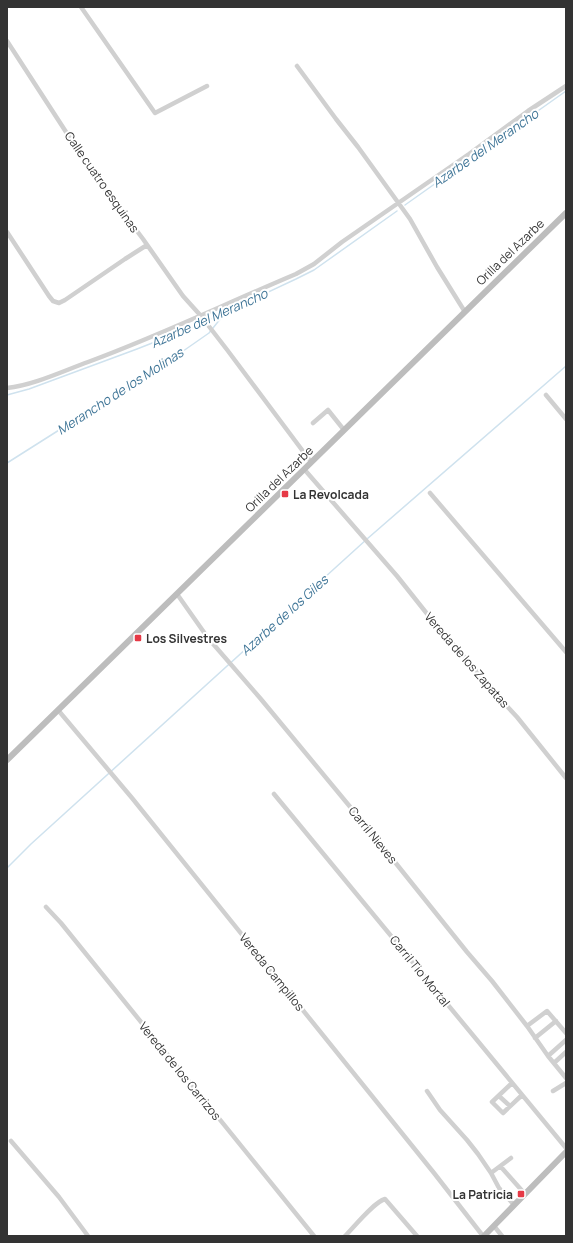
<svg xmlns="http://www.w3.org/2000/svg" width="573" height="1243" font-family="Manrope,sans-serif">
	<rect width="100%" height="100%" fill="#fff"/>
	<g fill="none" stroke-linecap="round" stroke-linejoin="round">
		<path stroke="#cfe2ee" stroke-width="1.5" d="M405 205 566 91
			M7 395 29 389 137 349 198 325 296 279 314 270 397 211
			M7 463 176 356 209 333 225 313
			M7 868 31 844 367 539 566 366"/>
		<path stroke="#d0d0d0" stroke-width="4.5" d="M81 7 155 113 207 86
			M7 41 92 172 109 194 143 239 183 296 201 316 228 351 311 462
			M297 66 336 119 358 147 410 219 437 267 465 312
			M7 232 49 296 53 301 59 303 65 300 125 259 147 245
			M7 388C34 385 63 371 88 362 159 336 227 303 296 274L314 264 342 242 469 154 528 111 566 86
			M546 395 566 419
			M313 423 328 410 344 430
			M304 469 397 576 428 615 503 702 517 717 566 778
			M430 493 566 652
			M177 594 208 638 260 698 366 826 467 952 492 981 527 1026 548 1056 566 1078
			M58 710 132 798 434 1173 483 1236
			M274 794 566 1148
			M46 907 61 923 314 1236
			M527 1026 547 1011 566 1033
			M535 1038 556 1021
			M548 1056 566 1040
			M554 1063 566 1052
			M512 1083 492 1102 503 1113 522 1095
			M427 1091 440 1110 467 1140 478 1154 491 1173 499 1188 514 1205
			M553 1091 566 1083
			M499 1096 510 1106
			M11 1141 59 1197 88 1236
			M501 1167 525 1194
			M491 1173 511 1158
			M494 1226 502 1236
			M345 1236C354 1227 374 1202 385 1199L417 1236"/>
		<path stroke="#bdbdbd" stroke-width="6" d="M7 760 566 213
			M484 1236 566 1152"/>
	</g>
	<g fill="#e63946" stroke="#fff" stroke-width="1.5">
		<rect x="281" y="490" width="8" height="8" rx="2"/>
		<rect x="134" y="634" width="8" height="8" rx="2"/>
		<rect x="517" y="1190" width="8" height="8" rx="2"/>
	</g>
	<g text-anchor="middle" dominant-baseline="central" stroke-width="4" stroke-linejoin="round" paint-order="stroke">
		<g font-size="12" fill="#333" stroke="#fff">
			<text transform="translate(102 182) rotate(55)">Calle cuatro esquinas</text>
			<text transform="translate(510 252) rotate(-44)">Orilla del Azarbe</text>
			<text transform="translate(279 479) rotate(-44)">Orilla del Azarbe</text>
			<text transform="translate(467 660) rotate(49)">Vereda de los Zapatas</text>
			<text transform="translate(373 835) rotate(51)">Carril Nieves</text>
			<text transform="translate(420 971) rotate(51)">Carril Tio Mortal</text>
			<text transform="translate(272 972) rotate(51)">Vereda Campillos</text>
			<text transform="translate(180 1071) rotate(51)">Vereda de los Carrizos</text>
		</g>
		<g font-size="12" font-weight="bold" fill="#333" stroke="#fff" text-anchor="start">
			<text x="293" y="494">La Revolcada</text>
			<text x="146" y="638">Los Silvestres</text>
			<text x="513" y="1194" text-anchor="end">La Patricia</text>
		</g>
		<g font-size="13" font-style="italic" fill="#3f7597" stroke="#fff">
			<text transform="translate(485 148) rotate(-35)">Azarbe del Merancho</text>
			<text transform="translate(209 318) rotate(-24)">Azarbe del Merancho</text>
			<text transform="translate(120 391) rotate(-33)">Merancho de los Molinas</text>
			<text transform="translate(284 615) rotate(-42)">Azarbe de los Giles</text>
		</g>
	</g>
	<rect width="573" height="1243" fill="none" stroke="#333333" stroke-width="16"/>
</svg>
